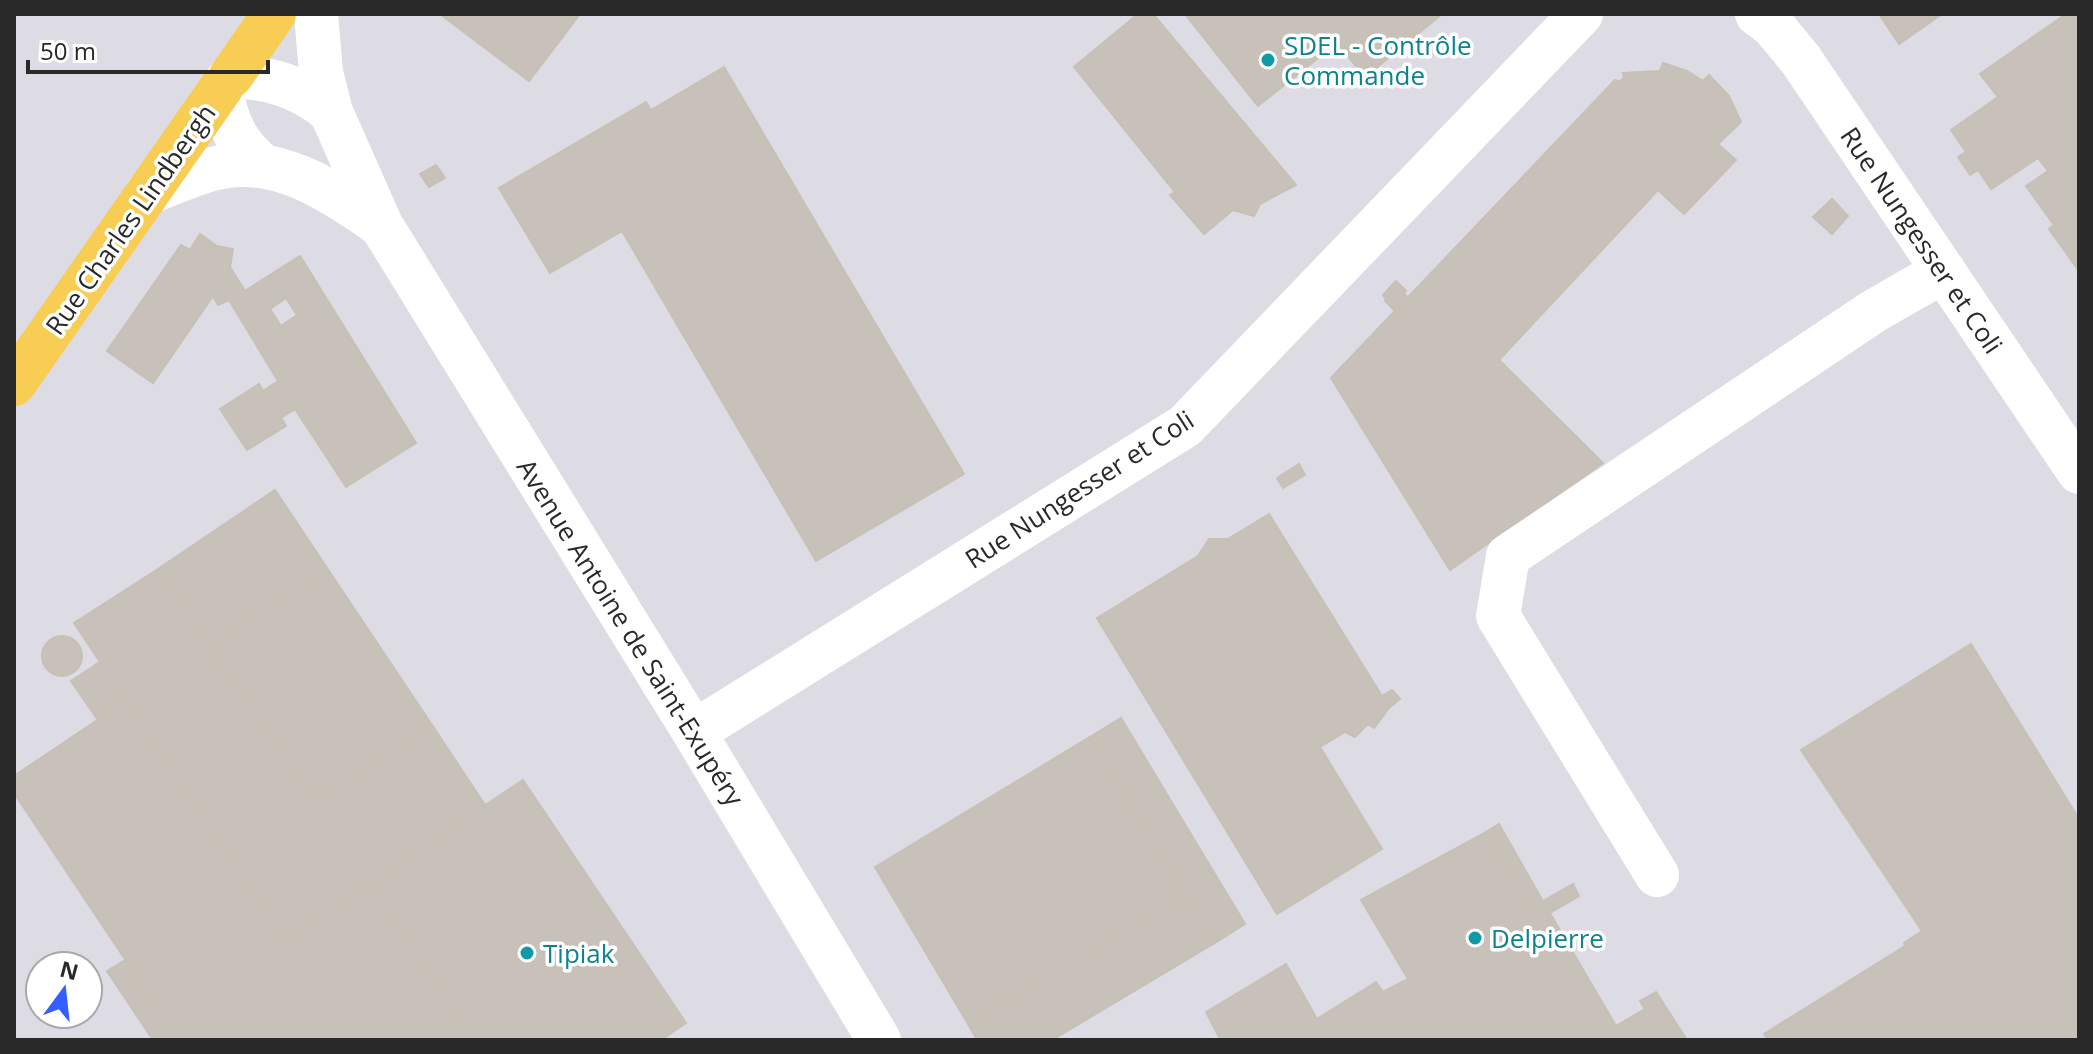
<svg xmlns="http://www.w3.org/2000/svg" width="2093" height="1054" font-family="'Open Sans',sans-serif">
	<rect width="100%" height="100%" fill="#ece4da"/>
	<path fill="#dddbe4" fill-rule="evenodd" d="M14 14H2079V1040H14ZM40 966H88V1014H40Z"/>
	<path fill="#c7c1ba" stroke="#c7c0b4" stroke-width="2" fill-rule="evenodd" d="M440 14H580L529 81Z
		M1138 14H1153L1296 185 1260 204 1254 216 1233 210 1204 234 1170 195 1175 192 1074 67Z
		M1185 14H1442L1365 77 1337 43 1258 106Z
		M1879 14H1942L1899 44Z
		M2066 14H2079V271L2049 229 2054 225 2026 186 2048 171 2038 158 1991 189 1978 170 1970 175 1958 157 1966 152 1951 130 1998 97 1980 74Z
		M1663 63 1687 71 1703 81 1709 75 1729 96 1741 122 1718 144 1736 160 1684 214 1658 190 1499 360 1603 463 1450 570 1331 378 1615 80 1619 82 1624 78 1623 73 1660 71Z
		M724 67 964 474 816 561 622 231 550 273 499 188 646 102 651 110Z
		M436 165 445 178 429 187 420 174Z
		M1832 199 1848 216 1832 234 1813 217Z
		M200 234 217 246 233 249 230 267 245 291 300 256 416 443 346 487 295 409 281 418 286 426 247 450 220 409 259 384 263 391 278 381 229 300 218 305 213 296 153 383 107 351 181 245 190 250ZM286 298 297 315 281 326 270 309Z
		M1396 281 1406 291 1404 293 1408 298 1395 311 1385 301 1386 300 1383 295Z
		M1299 464 1305 475 1283 488 1277 478Z
		M275 490 327 568 210 646 158 569Z
		M1269 514 1382 696 1392 690 1400 699 1389 708 1374 728 1368 724 1355 737 1345 732 1320 747 1382 849 1277 914 1097 618 1198 556 1209 539H1228Z
		M327 568 432 725 315 803 210 646Z
		M158 569 315 803 432 725 485 805 284 938 74 623Z
		M42 656a20 20 0 1 1 40 0a20 20 0 1 1-40 0Z
		M1971 644 2079 819V1040H1768L1764 1034 1905 946 1904 943 1922 931 1801 750Z
		M100 662 126 701 98 720 71 681Z
		M126 701 284 938 368 883 473 1040H179L14 793V776Z
		M1121 718 1245 924 1213 944 1090 737Z
		M1090 737 1183 895 968 1024 875 867Z
		M523 780 686 1023 661 1040H473L368 883Z
		M1499 824 1540 896 1527 903 1486 832Z
		M1486 832 1527 903 1540 896 1616 1026 1645 1009 1640 1001 1656 992 1687 1040H1218L1220 1039 1206 1012 1286 964 1317 1019 1376 982 1383 992 1408 979 1361 900Z
		M1573 884 1579 896 1550 913 1543 901Z
		M1183 895 1213 944 1052 1040H977L968 1024Z
		M125 960 179 1040H153L107 971Z"/>
	<g fill="none" stroke-linecap="round" stroke-linejoin="round">
		<path stroke="#fff" stroke-width="44" d="M316 14 321 72 331 112 381 225 694 732 879 1040
			M1757 14 1773 26 1801 60 2079 472
			M262 165C236 144 226 121 221 88L231 76C270 77 301 87 331 112
			M147 193C169 185 190 175 212 169 274 152 331 190 379 224
			M694 732 1185 426 1581 14
			M1657 875 1498 616 1508 556 1874 311 1944 271"/>
		<path stroke="#f7cd54" stroke-width="44" d="M231 76 274 14
			M14 384 221 88"/>
	</g>
	<g fill="#0f9aa8" stroke="#fff" stroke-width="3">
		<circle cx="1268" cy="60" r="8"/>
		<circle cx="1475" cy="938" r="8"/>
		<circle cx="527" cy="953" r="8"/>
	</g>
	<g text-anchor="middle" dominant-baseline="central" stroke-width="7" stroke-linejoin="round" paint-order="stroke">
		<g font-size="26" fill="#0d838f" stroke="#fff" text-anchor="start">
			<text x="1284" y="45">SDEL - Contrôle<tspan x="1284" dy="30">Commande</tspan></text>
			<text x="1491" y="938">Delpierre</text>
			<text x="543" y="953">Tipiak</text>
		</g>
		<g font-size="26" fill="#292929" stroke="#fff">
			<text transform="translate(130 219) rotate(-55)">Rue Charles Lindbergh</text>
			<text transform="translate(1922 240) rotate(56)">Rue Nungesser et Coli</text>
			<text transform="translate(1079 489) rotate(-33)">Rue Nungesser et Coli</text>
			<text transform="translate(631 632) rotate(58)">Avenue Antoine de Saint-Exupéry</text>
		</g>
	</g>
	<rect width="2093" height="1054" fill="none" stroke="#292929" stroke-width="32"/>
	<g transform="translate(64 990) rotate(15)"><circle r="38" fill="#ffffff" stroke="#a9a9a9" stroke-width="2"/>
	<path d="M0-6L14 30L0 20L-14 30Z" fill="#345eff"/>
	<text y="-12" font-size="22" font-weight="bold" text-anchor="middle" fill="#292929">N</text>
	</g>
	<path d="M28 60v12h240v-12" fill="none" stroke="#292929" stroke-width="4"/>
	<text x="40" y="60" font-size="24" fill="#292929" stroke="#ffffff" stroke-width="6" paint-order="stroke">50 m</text>
</svg>
